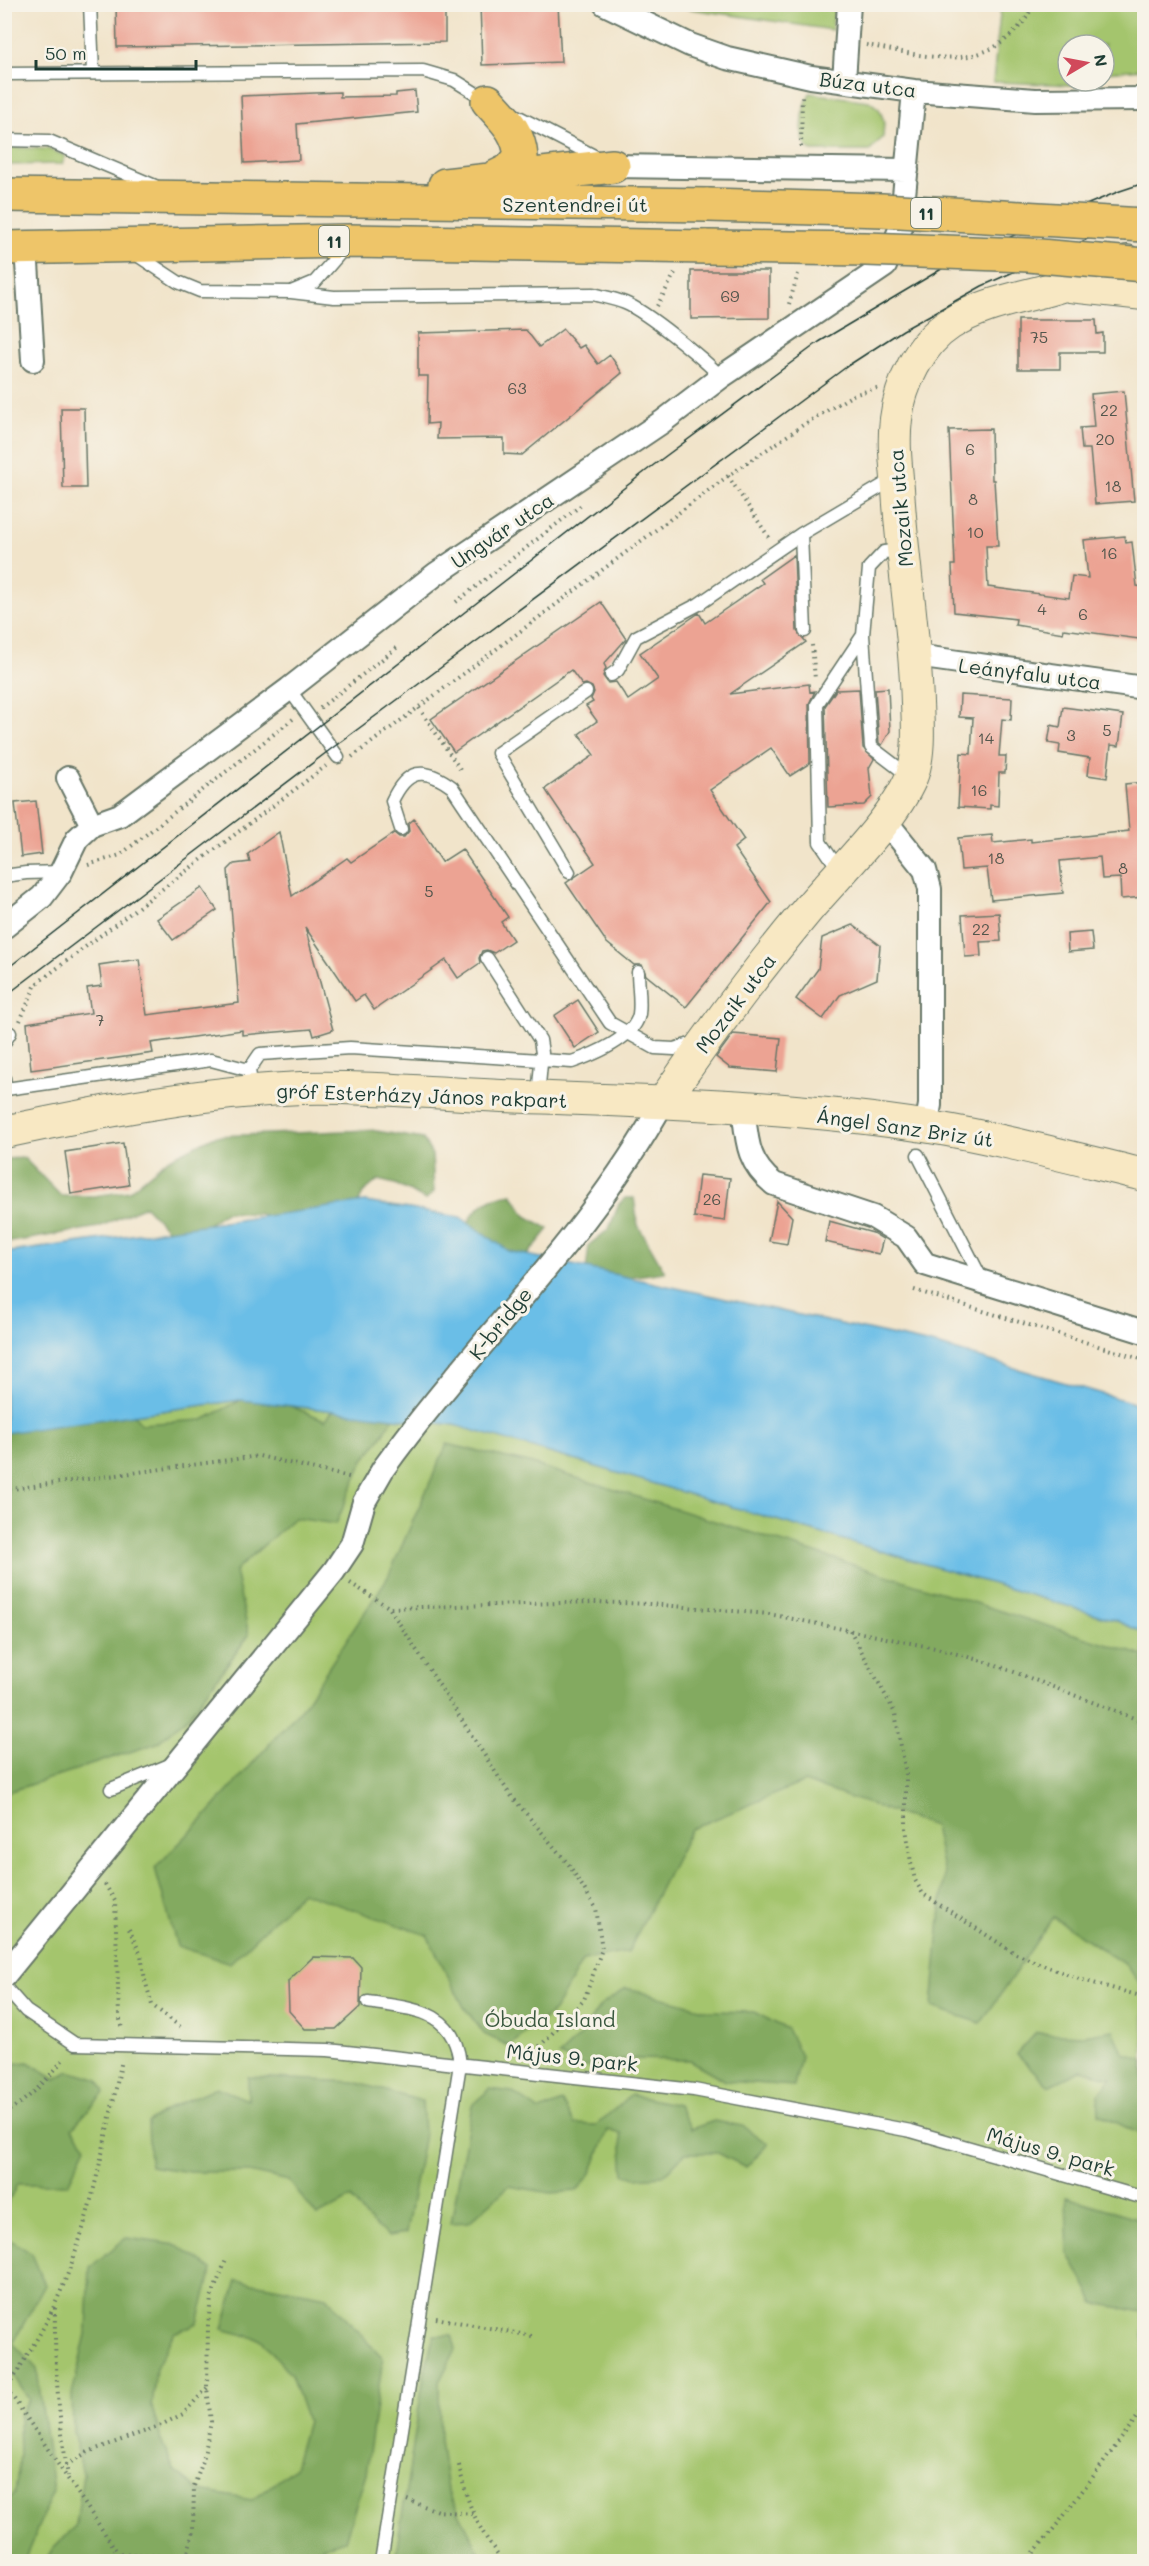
<svg xmlns="http://www.w3.org/2000/svg" width="1149" height="2566" font-family="Mali,sans-serif">
	<rect width="100%" height="100%" fill="#f7f3e8"/>
	<filter id="ink" filterUnits="userSpaceOnUse"><feTurbulence type="fractalNoise" baseFrequency=".0167" numOctaves="2"/><feDisplacementMap in="SourceGraphic" scale="12" xChannelSelector="R" yChannelSelector="G"/><feConvolveMatrix kernelMatrix="1 2 1 2 8 2 1 2 1" color-interpolation-filters="sRGB"/></filter>
	<filter id="wash" filterUnits="userSpaceOnUse"><feTurbulence type="fractalNoise" baseFrequency=".008" numOctaves="4" result="noise"/><feDisplacementMap in="SourceGraphic" scale="24" xChannelSelector="R" yChannelSelector="G"/><feGaussianBlur stdDeviation="1.35" result="paint"/><feColorMatrix in="noise" values="0 0 0 0 0 0 0 0 0 0 0 0 0 0 0 0 0 1.4 0 .05"/><feComposite in="paint" operator="in"/></filter>
	<g filter="url(#wash)">
		<rect width="100%" height="100%" fill="#f1e4ca"/>
		<path fill="#a4c56d" stroke="#628150" stroke-width="1.5" d="M658 4H835V5L832 30Z
			M1001 5H1144V69L1104 72V45H1068V81H1099V86L993 82Z
			M810 93 869 101 879 109 884 121 883 137 870 151H812C796 143 803 107 810 93Z
			M5 147 48 149 66 156 62 164 5 165Z
			M240 1400 455 1425 1115 1620 1144 1633V2561H5L4 1433Z"/>
		<path fill="#83aa60" stroke="#51744a" stroke-width="1.5" d="M371 1130 423 1139 432 1155 434 1192 426 1200 395 1184 378 1180 364 1192 346 1225 311 1233 260 1214 225 1212 181 1244 145 1206 99 1227 5 1243V1159L24 1158 61 1196H94L129 1191 168 1159 215 1136Z
			M512 1194 526 1216 549 1229 521 1263 464 1235C470 1210 486 1197 512 1194Z
			M625 1198H634L638 1225 665 1272 607 1280 586 1271 589 1245 609 1229 619 1204Z
			M118 1390 141 1424 203 1420 256 1392 325 1420 339 1403 401 1405 383 1435 363 1461 336 1524 294 1518 235 1571 249 1635 189 1716 157 1743 5 1793V1412Z
			M447 1444 529 1463 1144 1656V1989L1127 1966 1053 1917 981 2023 932 2007 944 1874 934 1826 804 1782 691 1829 628 1952 583 1960 554 2011 509 2046 484 2034 464 2007 427 1935 302 1892 230 1963 177 1946 155 1868 205 1817 304 1705 388 1577Z
			M626 1988 711 2011 754 2012 787 2029 801 2056 794 2086 726 2081 689 2060 630 2059 586 2067 559 2056 580 2036 600 2006Z
			M1113 2030 1124 2054 1144 2060V2136L1099 2114 1098 2094 1112 2078 1082 2070 1049 2086 1017 2054 1036 2033 1084 2035Z
			M28 2062 56 2079 69 2071 99 2080 105 2092 72 2128 86 2146 68 2184H17L5 2210V2065Z
			M248 2077 354 2082 422 2101 424 2134 406 2233 388 2236 367 2219 351 2198 317 2216 289 2181 249 2172H190L150 2166 148 2122 169 2108 216 2087 248 2100Z
			M490 2089 512 2092 540 2111 562 2102 574 2124 596 2125 631 2095 678 2105 691 2129 714 2121 743 2126 768 2144 746 2167 718 2153H685L663 2176 635 2178 624 2174 621 2134 608 2130 591 2173 577 2191 551 2193 509 2186 469 2222 451 2223 472 2105Z
			M1066 2197 1144 2220V2364L1143 2362V2312L1095 2303 1068 2253Z
			M5 2236 32 2254 45 2285 13 2343 37 2369 53 2491 24 2561H5V2503L15 2493 20 2455 19 2416 29 2400 5 2362Z
			M126 2238 177 2245 212 2269 198 2323 174 2333 156 2368 152 2407 162 2443 175 2472 200 2491 252 2500 294 2468 307 2421 291 2375 262 2340 223 2329 237 2280 327 2297 383 2358 366 2473 345 2540 322 2547 326 2561H45L53 2548 76 2525 83 2474 73 2431 72 2395 87 2330 90 2267Z
			M434 2335H452L456 2349 439 2382 440 2440 447 2490 484 2561H395L425 2369Z"/>
		<path fill="#6bbee7" stroke="#457e8e" stroke-width="1.5" d="M365 1202 460 1217 509 1251 940 1346 1144 1406V1633L1115 1620 455 1425 240 1400 5 1433 4 1253Z"/>
		<g id="blocks">
			<path fill="#eca393" d="M116 4H445V42L117 47Z
				M480 4H558L561 62 482 65Z
				M415 91 417 112 297 124 299 160 244 163 241 96 340 92V97L396 96V93Z
				M691 271H769V318L691 319Z
				M1018 320H1096L1097 334 1103 333V352H1060V369H1018Z
				M563 329 579 348 584 345 598 364 610 355 622 373 522 455 504 454V438L437 439 438 423 427 424 428 376H418V333L526 330 539 347Z
				M1124 391 1134 501 1095 504 1090 449H1082L1080 428 1094 427 1091 394Z
				M61 408H84L86 488H63Z
				M991 429 992 480H994L998 546H986L988 587 1069 598 1072 576 1088 578 1084 540 1125 536 1126 543 1132 542 1137 586 1144 587 1139 639 1064 629 1063 633 1015 625 1016 619 954 612 952 565H955L949 430Z
				M794 555 797 631 806 642 730 694 809 684 810 692 815 691 809 704 810 763 790 776 771 748 710 790 744 840 734 848 771 902 686 1007 646 975 642 965H634L607 943 566 883 595 863 545 789 594 755 579 734 597 721 586 706 593 702 591 699 594 692 592 687 586 684 582 685 571 670 454 752 431 719 601 602 626 639 604 664 606 668 603 676 608 683 616 682 628 700 658 679 640 653 699 613 705 623 763 583 760 579Z
				M888 688 890 731 882 745 879 743 875 689Z
				M859 689 863 748 874 759 869 768 872 797 864 805 828 807 825 706 836 690Z
				M960 695 1012 698 1011 720 1002 719 999 756H1006L1005 773H999L998 806 990 805V809L958 807 961 753 971 754 973 718 959 717Z
				M1063 707 1123 715 1119 746 1111 745 1107 778 1088 775 1090 758 1059 753 1060 745 1048 743 1051 725 1060 727Z
				M1144 782V897L1121 899 1120 878 1102 879 1100 857 1060 861 1063 893 991 900 987 868 961 870 958 838 992 835 993 843 1031 839V842L1129 831 1125 784Z
				M36 801 42 854 21 857 15 803Z
				M414 819 442 862 462 849 508 917 501 922 513 940 494 953 487 950 482 951 479 958 480 963 458 978 446 960 374 1010 364 995 355 1001 305 927 333 1030 314 1036 312 1029 242 1035V1030L151 1043 153 1053 31 1070 27 1023 91 1013 87 988 102 986 99 965 139 959 147 1015 239 1003 228 870 234 864 250 862 248 854 279 832 292 896 347 858 351 862 394 833 399 837H404L409 831 408 824Z
				M202 888 217 910 173 940 157 919Z
				M999 913 1001 941 980 942 981 956 965 957 962 915Z
				M853 925 880 945 877 979 840 995 823 1019 796 999 818 969 822 938Z
				M1091 932 1093 950 1068 952 1067 934Z
				M578 1000 599 1032 575 1048 554 1016Z
				M733 1034 781 1038 777 1072 730 1068 716 1057Z
				M123 1143 129 1185 71 1194 65 1152Z
				M699 1175 730 1178 725 1221 694 1217Z
				M777 1201 792 1217 787 1244 769 1241Z
				M829 1221 873 1233 883 1239 879 1254 825 1242Z
				M313 1957 353 1958 361 1967 360 2007 336 2029H305L289 2011 288 1981Z"/>
		</g>
	</g>
	<g filter="url(#ink)">
		<use href="#blocks" fill-opacity="0" stroke="#687768" stroke-width="1.5"/>
		<g fill="none" stroke-linecap="round" stroke-linejoin="round">
			<g stroke="#687768" stroke-width="15">
				<path id="lane" d="M90 4 93 72
					M4 74 423 71 454 80 488 101
					M511 113 600 159
					M4 140 49 141 155 186
					M134 253 178 282 200 291 291 292 315 282 346 246
					M291 292 334 297 593 294C604 297 615 299 625 303 647 312 704 359 721 377
					M801 534 805 631
					M902 550 884 552 869 568 863 635 871 747 909 776
					M611 675 618 670 636 637 699 604 801 534 887 483 896 482
					M289 689 338 757
					M401 829 392 801C407 769 424 766 452 787L610 1023 655 1048 674 1049 697 1042
					M840 871 820 842 817 704 863 635
					M569 872 498 753 586 692
					M4 876 26 873 61 872
					M487 958 540 1040 542 1053 538 1096
					M4 1043 10 1033
					M4 1078 6 1089 211 1060 249 1070
					M252 1090 249 1070 260 1054 350 1048 572 1062C592 1055 635 1038 639 1014 641 1001 638 985 638 972
					M918 1155 983 1282
					M111 1789 172 1764
					M4 1986 26 2011 75 2044 328 2050 694 2090 911 2131 1144 2198
					M368 2002C412 2009 455 2009 460 2064L381 2562"/>
			</g>
			<g stroke="#687768" stroke-width="26">
				<path id="street" d="M605 4 690 45 727 58 811 77 914 91 1035 100 1144 99
					M844 81 849 4
					M613 166 907 170
					M26 247 33 360
					M916 656 1144 688
					M68 778 92 825
					M884 819 925 870 930 889V1105L926 1127
					M4 927 42 897 61 872 77 839 92 825 120 815 289 689 436 574 662 422 721 377 885 266 901 227 914 91
					M743 1106C747 1139 746 1162 774 1184L873 1217 906 1237 925 1264 1144 1332
					M4 1976 334 1571 352 1544 364 1502 383 1469C473 1344 589 1237 663 1102"/>
			</g>
			<g stroke="#687768" stroke-width="34">
				<path id="secondary" d="M1070 286 1144 294
					M663 1102C708 1036 757 970 808 909 840 871 892 822 911 778 920 756 918 726 917 703 915 631 902 561 898 489 896 466 893 443 896 419 900 385 920 343 950 324 984 302 1023 298 1061 286 1084 279 1105 269 1127 261
					M4 1132C103 1111 201 1092 301 1088 377 1086 452 1095 527 1097 661 1102 797 1106 930 1127 1002 1139 1073 1158 1144 1175"/>
			</g>
			<g stroke="#687768" stroke-width="36">
				<path id="primary" d="M488 101C504 119 519 131 521 157L510 170 490 180
					M445 185 613 166
					M4 195 708 205
					M4 248 350 241 707 247"/>
			</g>
			<path stroke="#687768" stroke-width="4" stroke-dasharray="1.5 4.5" stroke-linecap="butt" d="M866 45C918 54 974 74 1015 31 1024 22 1029 17 1032 4
				M801 147 802 97
				M789 304 798 274
				M657 306 675 273
				M728 476 770 539
				M456 602 584 503
				M812 645 815 679
				M320 708 399 646
				M419 708 462 772
				M352 757 728 476 803 425 853 395 877 388
				M88 865 120 855 293 719
				M20 1021 36 984 326 766
				M914 1290 1144 1360
				M4 1490 259 1456 353 1478
				M350 1583 390 1608 593 1602 650 1604 769 1614 940 1649 996 1665 1144 1722
				M390 1609 509 1793 569 1865 596 1908 602 1949 584 2000 542 2044 528 2056
				M850 1630 895 1713 906 1774V1828L911 1863 915 1880 923 1894 1016 1954 1079 1979 1144 1997
				M105 1884 115 1901 119 2015 122 2029
				M129 1929 141 1955 145 1980 152 2005 183 2029
				M4 2113C30 2099 47 2080 65 2057
				M55 2308C54 2365 59 2420 68 2476
				M436 2318 532 2336
				M4 2384 124 2562
				M4 2390C14 2380 20 2367 27 2355 84 2268 100 2160 122 2060
				M66 2465 88 2452 157 2427 183 2414 207 2388
				M459 2465C467 2505 478 2530 504 2562
				M407 2500 438 2511 473 2514
				M187 2557 193 2531 194 2486 203 2461 211 2422 207 2388 208 2325 211 2298 226 2260
				M106 2562 119 2553 252 2562
				M1026 2562 1060 2521 1144 2408"/>
			<use href="#lane" stroke="#fff" stroke-width="12"/>
			<use href="#street" stroke="#fff" stroke-width="22"/>
			<use href="#secondary" stroke="#f8e8c3" stroke-width="32"/>
			<use href="#primary" stroke="#eec569" stroke-width="33"/>
			<path stroke="#1f3d34" stroke-width="1.5" d="M4 971 651 467 819 342 945 267 1032 227 1120 191 1144 183
				M4 997 331 749 849 365 903 330 982 286 1144 214"/>
			<g stroke="#687768" stroke-width="36" stroke-linecap="butt">
				<path id="primary-bridge" d="M708 205 882 210 1144 225
					M707 247 866 249 1028 255 1144 265"/>
			</g>
			<use href="#primary-bridge" stroke="#eec569" stroke-width="33"/>
		</g>
	</g>
	<g text-anchor="middle" dominant-baseline="central" stroke-width="6" stroke-linejoin="round" paint-order="stroke">
		<g font-size="16" fill="#52564c">
			<text x="730" y="295">69</text>
			<text x="1039" y="336">75</text>
			<text x="517" y="387">63</text>
			<text x="1109" y="409">22</text>
			<text x="1105" y="438">20</text>
			<text x="970" y="448">6</text>
			<text x="1113" y="485">18</text>
			<text x="973" y="498">8</text>
			<text x="975" y="531">10</text>
			<text x="1109" y="552">16</text>
			<text x="1042" y="608">4</text>
			<text x="1083" y="613">6</text>
			<text x="1107" y="729">5</text>
			<text x="1071" y="734">3</text>
			<text x="986" y="737">14</text>
			<text x="979" y="789">16</text>
			<text x="996" y="857">18</text>
			<text x="1123" y="867">8</text>
			<text x="429" y="890">5</text>
			<text x="981" y="928">22</text>
			<text x="100" y="1019">7</text>
			<text x="712" y="1198">26</text>
		</g>
		<g fill="#f7f3e8" stroke="#60746a" stroke-width="1.5">
			<rect x="911" y="198" width="30" height="30" rx="4.5"/>
			<rect x="319" y="226" width="30" height="30" rx="4.5"/>
		</g>
		<g font-size="18" font-weight="bold" fill="#1f3d34">
			<text x="926" y="213">11</text>
			<text x="334" y="241">11</text>
		</g>
		<g font-size="20" fill="#1f3d34" stroke="#f7f3e8">
			<text transform="translate(868 84) rotate(7)">Búza utca</text>
			<text x="575" y="204">Szentendrei út</text>
			<text transform="translate(900 508) rotate(-95)">Mozaik utca</text>
			<text transform="translate(502 530) rotate(-34)">Ungvár utca</text>
			<text transform="translate(1030 673) rotate(7)">Leányfalu utca</text>
			<text transform="translate(735 1003) rotate(-53)">Mozaik utca</text>
			<text transform="translate(422 1095) rotate(2)">gróf Esterházy János rakpart</text>
			<text transform="translate(905 1127) rotate(8)">Ángel Sanz Briz út</text>
			<text transform="translate(500 1323) rotate(-51)">K-bridge</text>
			<text transform="translate(572 2057) rotate(6)">Május 9. park</text>
			<text transform="translate(1051 2151) rotate(16)">Május 9. park</text>
		</g>
		<g font-size="20" fill="#3a583f" stroke="#f7f3e8">
			<text x="550" y="2019">Óbuda Island</text>
		</g>
	</g>
	<rect width="1149" height="2566" fill="none" stroke="#f7f3e8" stroke-width="24"/>
	<g transform="translate(1086 63) rotate(80)"><circle r="28" fill="#f7f3e8" stroke="#a1aaa0" stroke-width="1.5"/>
	<path d="M0-4.5L10 22L0 15L-10 22Z" fill="#d1495b"/>
	<text y="-9" font-size="16" font-weight="bold" text-anchor="middle" fill="#1f3d34">N</text>
	</g>
	<path d="M36 60v9h160v-9" fill="none" stroke="#1f3d34" stroke-width="3"/>
	<text x="45" y="60" font-size="18" fill="#1f3d34" stroke="#f7f3e8" stroke-width="4.5" paint-order="stroke">50 m</text>
</svg>
